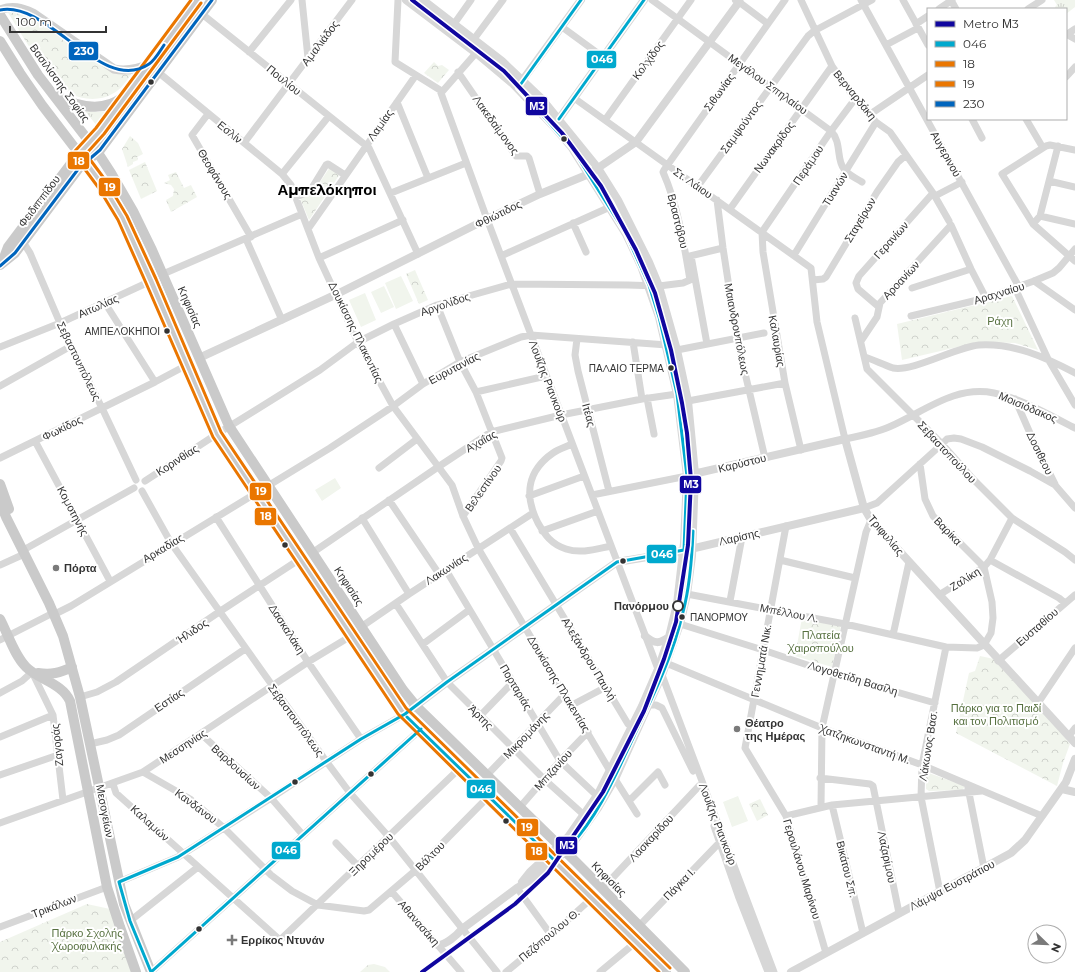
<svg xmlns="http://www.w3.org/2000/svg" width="1075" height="972" font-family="Montserrat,sans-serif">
	<defs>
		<pattern id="grass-tufts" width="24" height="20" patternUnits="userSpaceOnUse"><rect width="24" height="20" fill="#f1f5ed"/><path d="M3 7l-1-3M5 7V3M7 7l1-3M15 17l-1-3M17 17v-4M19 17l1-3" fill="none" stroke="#cfd2cc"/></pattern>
		<pattern id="forest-crowns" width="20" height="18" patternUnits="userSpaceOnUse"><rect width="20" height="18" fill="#f1f5ed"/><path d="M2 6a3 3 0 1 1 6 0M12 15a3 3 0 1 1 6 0" fill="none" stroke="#cfd2cc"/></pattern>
	</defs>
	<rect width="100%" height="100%" fill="#fff"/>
	<path fill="url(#grass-tufts)" d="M1054 0H1075V7L1066 14V9H1056L1055 7 1057 5Z
		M85 111 99 112 109 111 97 126Z
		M374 964 385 967 390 972H360L368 965Z"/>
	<path fill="url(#forest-crowns)" d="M6 9 26 13 89 57 133 72C127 80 121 90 112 94 101 101 82 100 71 94 47 79 21 34 6 9Z
		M434 62 438 66 442 65 449 70 438 83 424 73Z
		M130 136 138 143 143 154 137 157 138 160 133 162V164L128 167 122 149Z
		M145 162 157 191 141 199 129 170Z
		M330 167 340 174 309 220 300 198 312 194Z
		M176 172 184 188 191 185 197 197 171 212 166 200 173 196 174 189 171 185 164 183 170 180 168 175Z
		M415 270 428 300 419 304 406 274Z
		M1012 296 1038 350 1015 343 979 342 902 360 897 324Z
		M802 618 841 625 832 667 795 656Z
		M980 656 994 659 1061 732 1070 744 1063 763 1057 786 956 733 969 673 975 671Z
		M926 772 965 786 964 788 962 790 929 791 926 789Z
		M760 799 768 815 757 821 749 804Z
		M87 904 110 909 135 972H0V942Z"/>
	<path fill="#f1f5ed" d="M401 276 413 301 396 309 385 283Z
		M384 286 394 307 381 313 371 292Z
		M365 293 376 320 361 327 349 300Z
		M335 478 341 488 322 501 315 490Z
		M738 796 748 821 732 827 723 802Z"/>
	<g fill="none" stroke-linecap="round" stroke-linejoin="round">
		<path stroke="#d7d7d7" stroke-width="7" d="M302 0 308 58
			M398 0 395 62 440 90 441 93 487 219 658 669
			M652 0 831 131C842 142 836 160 844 169 848 175 856 178 862 182
			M740 0 739 2 768 24
			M801 0 832 66 855 99 869 115 876 122 890 132 933 193 949 221
			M861 0 1019 287
			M903 0 928 45
			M951 0 956 9
			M939 9 952 0
			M1028 9 1042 0
			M202 14 369 148 418 254
			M454 24 471 0
			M916 24 928 16
			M562 27 603 57
			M1066 34 1075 39
			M1066 35 1075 29
			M474 39 503 0
			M886 45 918 28
			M249 52 291 0
			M158 72 282 174 291 185 319 258 358 342 393 406 452 485 463 516 478 548 610 771
			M458 72 516 156H527L529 158 540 194
			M1066 77 1075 67
			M441 93 476 53
			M574 98 811 268 817 322 845 439C860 436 875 433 889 427 924 412 954 385 994 393 1020 398 1051 416 1075 428
			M397 102 428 178
			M208 114 192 135 251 237
			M869 115 928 75
			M972 119 982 138
			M1026 119 1043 148
			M605 120 691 0
			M244 143 352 0
			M1075 150 1050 145 1046 146 1002 174 1033 224 1075 261
			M282 174 329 116
			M1049 181 1075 187
			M698 186 808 36 814 31 872 0
			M391 193 466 163
			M935 196 962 182
			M296 197 310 191 326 165 328 164 345 175
			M717 200 723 248 737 339 765 458
			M730 209 832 66
			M1040 216 1075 224
			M573 223 586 252
			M1033 224 1040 216 1058 146
			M308 229 416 75
			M762 232 763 252 785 383 801 450
			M762 232 831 131 855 99
			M246 239 282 320
			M23 242 30 253 60 323 102 408 136 480
			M794 255 876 122
			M501 256 610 207
			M691 256 707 344
			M686 257 723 248
			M319 258 403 220
			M163 274 302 214
			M813 280 823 279 826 277 877 192 898 162 906 155
			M1034 281 1075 310
			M912 288 971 269
			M1015 288 1048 359 1075 405
			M105 303 155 382
			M437 305 460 362 476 392 502 458 501 461 463 516
			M879 307 858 289 856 283 859 276 933 193
			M911 316 986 298 1034 281 1053 273 1059 268 1075 249
			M855 318 867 369 942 444 974 480 1012 518 1065 552 1075 560
			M394 324 423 384
			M577 339 575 355 578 371 609 491
			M861 341 877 317 880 303 951 225 971 269 986 298
			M633 342 642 399
			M0 347 60 323 151 281
			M677 350 764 333
			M865 357C874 360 884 365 893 368 913 372 956 347 979 345 1014 343 1045 357 1075 373
			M0 386 71 346
			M476 392 546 376
			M647 398 654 434
			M1015 399 1033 440 1055 484
			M688 401 785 383
			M35 441 110 581
			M572 444C566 447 559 449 553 453 527 471 524 496 538 523 545 535 551 544 566 549 581 554 596 549 611 546
			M0 458 155 382 187 365
			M379 468 417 439
			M145 481 217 434 320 370 358 342 394 324 437 305 511 284 628 285 659 286 683 283 690 280C684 244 678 206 663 172L664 170 785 0
			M142 491 171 543 326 761 350 793 389 837 497 972
			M592 495 687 476
			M529 496 584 476
			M389 500 439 574
			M864 508 877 503 942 444 947 439 954 438 961 439 982 447 1030 471 1055 485 1075 508
			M216 517 308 662 361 739
			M362 518 409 594
			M786 526 745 748 786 816 826 953
			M510 528 628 724 632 726
			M542 531 598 511
			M27 548 134 488
			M312 553 438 467 491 432 561 415 642 399 677 394
			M780 560 855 578
			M990 560 1059 598 1065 603
			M0 565 20 556
			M446 570 560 761 594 793 598 794
			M687 594 845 624 946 647 977 648 984 645 991 633 993 618 992 602 984 567 933 516 925 499 920 464
			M939 595 984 567 990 560 1012 518
			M730 601 742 537
			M396 604 447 682 544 779 584 815
			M59 612 71 606 330 448 392 407 423 384 460 362 521 337 531 335 667 345
			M680 624 763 650 834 674 935 703
			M361 627 409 594 533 513
			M893 635 909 562
			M0 640 49 615
			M423 644 469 610
			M998 661 1075 595
			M666 663 822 728 922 765 1042 816
			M662 675 774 972
			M0 693 22 681 32 672 53 715 63 800
			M80 697 97 692 116 682 219 612 300 559
			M1038 703 1075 648
			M572 705 606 687
			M649 705H656L662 708 693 771
			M480 716 513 682
			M201 734 271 798 303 835
			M1069 736 1075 728
			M0 737 53 715
			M90 744 107 740 119 735 245 649
			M143 772 190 799 224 828 271 875 292 891 318 905 364 911 369 910 416 870 489 796
			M0 775 58 755
			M487 775 565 694
			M820 778 870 784 873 786 899 913
			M615 779 637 814
			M113 784 116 793 280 940 460 768
			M968 788 984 868
			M629 801 658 772 665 785
			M832 805 863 933
			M520 807 560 761 588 732
			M821 807 822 728 866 532 871 520
			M786 816 832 805 982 791
			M0 823 143 772 308 662 351 636
			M714 826 739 898 768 972
			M336 843 358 866
			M119 882 178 857 271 798 361 739 405 714
			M517 888 551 935
			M602 889 699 786
			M392 892 461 972
			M940 892 921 797 922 765 946 647
			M130 921 198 867
			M639 926 720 842
			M0 927 107 887
			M151 972 421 729
			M506 972 551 935 592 898
			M600 972 636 942"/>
		<path stroke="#d7d7d7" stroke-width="8" d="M406 0 476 53 513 84 555 128 572 148 626 234 641 266 659 317 677 394 687 476 684 543 677 604 669 637 658 669 642 706 598 794 568 837 530 872 522 882
			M423 0 502 61 542 99 598 168 618 200 649 262 659 286 677 350 688 401 695 474 692 556 687 594 680 624 662 675 615 779 598 808 574 842 565 852 534 878 517 888 462 929C457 935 446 945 438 945
			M519 85 581 0
			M559 119 644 0
			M199 358 337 294 487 219 540 194 589 174 598 168 636 142 739 2 736 0
			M689 475 845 439 864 508 871 520 1075 743
			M645 636C655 644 659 644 669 637
			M405 714 447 682 617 562 678 552 864 508
			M1062 789 1075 792
			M791 972 1011 853 1025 840 1066 782 1075 759"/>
		<path stroke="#d0d0d0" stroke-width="9" d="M0 10C12 5 22 8 33 13L114 69C127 72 138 69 150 64"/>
		<path stroke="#cacaca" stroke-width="10" d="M0 15 38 75 98 153 111 173 133 211 152 250 229 426 403 690 416 706 576 862 685 972
			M0 41 20 73 42 105 97 177 122 218 151 281 217 434 225 447 373 669 402 711 666 972
			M53 94C75 106 102 114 123 97
			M2 263 8 247 32 215 76 157 100 131 197 0
			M0 265 15 253 79 168 100 150 212 0
			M0 484 9 509
			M0 502 6 517 49 603 63 636 80 697 124 904 151 972
			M0 619C8 634 14 655 26 667 39 680 62 683 70 701L107 887 120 927 136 972
			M38 673C51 675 60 673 72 667"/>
		<g stroke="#fff" stroke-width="6">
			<path id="bus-1" d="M559 119 644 0
				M407 717 555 861
				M555 861C560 856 566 852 570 846 599 815 616 774 634 736 653 696 673 656 683 612 690 586 692 558 693 531
				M119 882 178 857 361 739 405 714 447 682 617 562 684 550 687 476 677 394 659 317 649 285 626 234 572 148 518 88 581 0
				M119 882 130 921 151 972
				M151 972 421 729"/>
		</g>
		<g stroke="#fff" stroke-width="6">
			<path id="bus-2" d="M191 0 96 128 75 151V156L98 187 118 220 146 283 213 437 398 714 659 972"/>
		</g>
		<g stroke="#fff" stroke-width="6">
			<path id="bus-3" d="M201 3 104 134 86 154 106 181 127 216 156 279 221 432 406 708 670 968"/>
		</g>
		<g stroke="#fff" stroke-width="6">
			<path id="bus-4" d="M0 10C49 0 102 96 149 64 155 60 160 51 164 45
				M0 266 15 253 79 168 100 150 212 0"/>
		</g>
		<use href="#bus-1" stroke="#00a9ce" stroke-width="3"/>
		<use href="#bus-2" stroke="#ea7600" stroke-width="3"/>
		<use href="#bus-3" stroke="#ea7600" stroke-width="3"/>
		<use href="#bus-4" stroke="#0065bd" stroke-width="3"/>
		<g stroke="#fff" stroke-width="7">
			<path id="metro-1" d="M412 0 504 71 562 133 601 186 636 250 655 293 671 350 682 403 687 433 691 480 688 545 676 622 664 659 644 711 603 792 548 873 515 904 422 972"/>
		</g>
		<use href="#metro-1" stroke="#10069f" stroke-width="4"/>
	</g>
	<g fill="#333" stroke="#fff" stroke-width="1.5">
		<circle cx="151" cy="82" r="3.5"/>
		<circle cx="564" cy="139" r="3.5"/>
		<circle cx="167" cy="331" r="3.5"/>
		<circle cx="671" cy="368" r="3.5"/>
		<circle cx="285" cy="545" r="3.5"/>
		<circle cx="623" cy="561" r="3.5"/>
		<circle cx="682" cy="617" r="3.5"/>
		<circle cx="371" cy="774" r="3.5"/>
		<circle cx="295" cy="782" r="3.5"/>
		<circle cx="506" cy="821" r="3.5"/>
		<circle cx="199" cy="929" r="3.5"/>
	</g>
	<g fill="#7a7a7a" stroke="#fff" stroke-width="1.5">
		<circle cx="56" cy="568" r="4"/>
		<circle cx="737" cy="729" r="4"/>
		<path d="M230 934h4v4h4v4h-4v4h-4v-4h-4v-4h4z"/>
	</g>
	<circle fill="#fff" stroke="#333" stroke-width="2" cx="678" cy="606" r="5"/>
	<g text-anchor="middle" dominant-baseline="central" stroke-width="4" stroke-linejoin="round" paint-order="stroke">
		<g font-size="10" fill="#333" stroke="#fff" text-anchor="end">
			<text x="160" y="331">ΑΜΠΕΛΟΚΗΠΟΙ</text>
			<text x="664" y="368">ΠΑΛΑΙΟ ΤΕΡΜΑ</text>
			<text x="690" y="617" text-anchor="start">ΠΑΝΟΡΜΟΥ</text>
		</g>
		<g font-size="11" fill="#333" stroke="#fff">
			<text transform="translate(320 43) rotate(-53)">Αμαλιάδος</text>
			<text transform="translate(648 60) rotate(-54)">Κολχίδος</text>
			<text transform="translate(284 80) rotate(39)">Πουλίου</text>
			<text transform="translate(60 83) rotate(54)">Βασιλίσσης Σοφίας</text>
			<text transform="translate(768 84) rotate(36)">Μεγάλου Σπηλαίου</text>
			<text transform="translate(719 92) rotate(-54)">Σιθωνίας</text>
			<text transform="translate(855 95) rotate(51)">Βερναρδάκη</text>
			<text transform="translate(380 125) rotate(-55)">Λαμίας</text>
			<text transform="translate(496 125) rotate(54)">Λακεδαίμονος</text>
			<text transform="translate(741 127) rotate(-54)">Σαμψούντος</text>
			<text transform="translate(230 132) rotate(39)">Εσλίν</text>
			<text transform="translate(774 147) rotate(-54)">Νωνακρίδος</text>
			<text transform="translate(946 154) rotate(61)">Αυγερινού</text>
			<text transform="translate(808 165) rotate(-56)">Περάμου</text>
			<text transform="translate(215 174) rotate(59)">Θεοφάνους</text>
			<text transform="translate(693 183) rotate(35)">Στ. Λάιου</text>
			<text transform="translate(835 189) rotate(-58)">Τυανών</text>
			<text transform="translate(39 201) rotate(-53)">Φειδιππίδου</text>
			<text transform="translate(498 214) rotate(-26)">Φθιώτιδος</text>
			<text transform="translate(860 220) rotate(-59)">Σταγείρων</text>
			<text transform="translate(678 221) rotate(76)">Βραστόβου</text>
			<text transform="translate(891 240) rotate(-48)">Γερανίων</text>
			<text transform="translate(901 280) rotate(-47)">Αροανίων</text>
			<text transform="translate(999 293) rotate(-17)">Αραχναίου</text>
			<text transform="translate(445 304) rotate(-19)">Αργολίδος</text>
			<text transform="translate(98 306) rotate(-24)">Αιτωλίας</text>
			<text transform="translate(190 307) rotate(66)">Κηφισίας</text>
			<text transform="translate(737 329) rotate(79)">Μαιανδρουπόλεως</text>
			<text transform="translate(356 332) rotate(64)">Δουκίσσης Πλακεντίας</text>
			<text transform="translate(777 341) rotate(80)">Καλαυρίας</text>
			<text transform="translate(79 361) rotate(64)">Σεβαστουπόλεως</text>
			<text transform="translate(454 368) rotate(-28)">Ευρυτανίας</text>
			<text transform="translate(548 381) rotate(69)">Λουΐζης Ριανκούρ</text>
			<text transform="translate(1028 407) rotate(23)">Μοισιόδακος</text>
			<text transform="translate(589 415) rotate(75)">Ιτέας</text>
			<text transform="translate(62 428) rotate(-26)">Φωκίδος</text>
			<text transform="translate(481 441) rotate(-29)">Αχαΐας</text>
			<text transform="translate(947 452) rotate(47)">Σεβαστοπούλου</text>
			<text transform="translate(1040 453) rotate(64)">Δοσιθεου</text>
			<text transform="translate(177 460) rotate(-33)">Κορινθίας</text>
			<text transform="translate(742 463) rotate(-14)">Καρύστου</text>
			<text transform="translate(483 488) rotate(-55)">Βελεστίνου</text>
			<text transform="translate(73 511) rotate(62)">Κομοτηνής</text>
			<text transform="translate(948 531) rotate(46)">Βαρίκα</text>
			<text transform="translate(886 535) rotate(50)">Τριφυλίας</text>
			<text transform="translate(739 537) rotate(-13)">Λαρίσης</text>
			<text transform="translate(163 548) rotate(-31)">Αρκαδίας</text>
			<text transform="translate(446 569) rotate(-33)">Λακωνίας</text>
			<text transform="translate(965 579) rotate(-32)">Ζαλίκη</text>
			<text transform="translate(349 586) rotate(57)">Κηφισίας</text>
			<text transform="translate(789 613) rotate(11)">Μπέλλου Λ.</text>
			<text transform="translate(1037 627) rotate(-41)">Ευσταθίου</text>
			<text transform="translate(287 629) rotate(57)">Δασκαλάκη</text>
			<text transform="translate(192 631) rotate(-34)">Ήλιδος</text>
			<text transform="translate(589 659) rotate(59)">Αλεξάνδρου Παυλή</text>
			<text transform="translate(761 661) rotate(-80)">Γεννηματά Νικ.</text>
			<text transform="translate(853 678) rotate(17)">Λογοθετίδη Βασίλη</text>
			<text transform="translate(559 684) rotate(59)">Δουκίσσης Πλακεντίας</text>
			<text transform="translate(516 687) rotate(59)">Πορταριάς</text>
			<text transform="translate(169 700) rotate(-34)">Εστίας</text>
			<text transform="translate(481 717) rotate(45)">Άρτης</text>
			<text transform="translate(296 720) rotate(54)">Σεβαστουπόλεως</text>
			<text transform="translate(526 735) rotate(-46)">Μικρομάνης</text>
			<text transform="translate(865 744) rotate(20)">Χατζηκωνσταντή Μ.</text>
			<text transform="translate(57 745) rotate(-96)">Ζαγοράς</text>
			<text transform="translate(183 746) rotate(-33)">Μεσσηνίας</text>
			<text transform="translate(928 746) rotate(-81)">Λάκωνος Βασ.</text>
			<text transform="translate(236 767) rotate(42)">Βαρδουσίων</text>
			<text transform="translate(553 770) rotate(-48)">Μπιζανίου</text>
			<text transform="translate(196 806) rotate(37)">Κανδάνου</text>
			<text transform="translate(105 811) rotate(79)">Μεσογείων</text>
			<text transform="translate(150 823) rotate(42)">Καλαμών</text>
			<text transform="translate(718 824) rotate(69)">Λουΐζης Ριανκούρ</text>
			<text transform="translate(651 838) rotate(-47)">Λασκαρίδου</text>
			<text transform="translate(371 854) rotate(-44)">Ξηρομέρου</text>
			<text transform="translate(430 856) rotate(-45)">Βάλτου</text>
			<text transform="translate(887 857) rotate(78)">Λαζαρίμου</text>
			<text transform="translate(802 869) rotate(73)">Γερουλάνου Μαρίνου</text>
			<text transform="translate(847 869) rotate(76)">Βικάτου Σπ.</text>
			<text transform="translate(609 879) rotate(45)">Κηφισίας</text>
			<text transform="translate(679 884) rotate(-46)">Πάγκα Ι.</text>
			<text transform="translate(952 885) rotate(-28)">Λάμψα Ευστράτιου</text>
			<text transform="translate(54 906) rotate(-21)">Τρικάλων</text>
			<text transform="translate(419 923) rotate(49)">Αθανασάκη</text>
			<text transform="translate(549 935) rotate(-40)">Πεζόπουλου Θ.</text>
		</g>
		<g font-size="11" fill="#56703f" stroke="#fff">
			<text x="1000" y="321">Ράχη</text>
			<text x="821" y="635">Πλατεία<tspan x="821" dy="13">Χαιροπούλου</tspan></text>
			<text x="996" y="708">Πάρκο για το Παιδί<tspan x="996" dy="13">και τον Πολιτισμό</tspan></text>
			<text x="87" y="933">Πάρκο Σχολής<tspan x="87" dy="13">Χωροφυλακής</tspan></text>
		</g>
		<g font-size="11" font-weight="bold" fill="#333" stroke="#fff" text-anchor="start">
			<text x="64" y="568">Πόρτα</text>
			<text x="745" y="723">Θέατρο<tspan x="745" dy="13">της Ημέρας</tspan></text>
			<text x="241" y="940">Ερρίκος Ντυνάν</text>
		</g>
		<g font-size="11" font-weight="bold" fill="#333" stroke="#fff" text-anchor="end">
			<text x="669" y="606">Πανόρμου</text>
		</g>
		<g font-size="15" font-weight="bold" fill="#000" stroke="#fff">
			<text x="327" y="189">Αμπελόκηποι</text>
		</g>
	</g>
	<g stroke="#fff" stroke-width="1.5">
		<rect x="68" y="41" width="31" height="20" rx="4" fill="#0065bd"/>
		<rect x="586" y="50" width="31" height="19" rx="4" fill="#00a9ce"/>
		<rect x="525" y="96" width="23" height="20" rx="4" fill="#10069f"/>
		<rect x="67" y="151" width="23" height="19" rx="4" fill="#ea7600"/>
		<rect x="98" y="177" width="23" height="20" rx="4" fill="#ea7600"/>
		<rect x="679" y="475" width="23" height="19" rx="4" fill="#10069f"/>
		<rect x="249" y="482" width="23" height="19" rx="4" fill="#ea7600"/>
		<rect x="254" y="507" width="23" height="19" rx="4" fill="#ea7600"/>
		<rect x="646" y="544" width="31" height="20" rx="4" fill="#00a9ce"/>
		<rect x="466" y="779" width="30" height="20" rx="4" fill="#00a9ce"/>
		<rect x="516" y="818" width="23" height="19" rx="4" fill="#ea7600"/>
		<rect x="555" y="836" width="23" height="19" rx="4" fill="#10069f"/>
		<rect x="271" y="841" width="30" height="19" rx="4" fill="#00a9ce"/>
		<rect x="525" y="842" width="23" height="19" rx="4" fill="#ea7600"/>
	</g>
	<g font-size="11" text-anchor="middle" font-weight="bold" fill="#fff">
		<text x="84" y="55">230</text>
		<text x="602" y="63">046</text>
		<text x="537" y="110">Μ3</text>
		<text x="79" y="165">18</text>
		<text x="110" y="191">19</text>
		<text x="691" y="488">Μ3</text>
		<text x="261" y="495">19</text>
		<text x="266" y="520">18</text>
		<text x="662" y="558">046</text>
		<text x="481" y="793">046</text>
		<text x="527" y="831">19</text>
		<text x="567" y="849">Μ3</text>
		<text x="286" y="854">046</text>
		<text x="537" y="855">18</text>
	</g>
	<rect x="927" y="8" width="140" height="112" fill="#ffffff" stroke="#adadad"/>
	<rect x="935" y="21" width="20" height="6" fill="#10069f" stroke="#adadad"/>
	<text x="963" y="28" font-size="12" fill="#333333">Metro Μ3</text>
	<rect x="935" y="41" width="20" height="6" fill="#00a9ce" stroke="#adadad"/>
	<text x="963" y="48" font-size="12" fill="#333333">046</text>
	<rect x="935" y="61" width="20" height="6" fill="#ea7600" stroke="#adadad"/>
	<text x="963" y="68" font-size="12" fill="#333333">18</text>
	<rect x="935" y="81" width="20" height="6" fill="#ea7600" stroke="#adadad"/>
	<text x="963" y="88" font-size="12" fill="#333333">19</text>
	<rect x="935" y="101" width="20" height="6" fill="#0065bd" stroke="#adadad"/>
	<text x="963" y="108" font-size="12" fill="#333333">230</text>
	<g transform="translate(1047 944) rotate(113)"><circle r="19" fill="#ffffff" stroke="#adadad"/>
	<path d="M0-3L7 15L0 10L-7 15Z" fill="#7a7a7a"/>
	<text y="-6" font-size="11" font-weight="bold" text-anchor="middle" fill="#333333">N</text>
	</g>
	<path d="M10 26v6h96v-6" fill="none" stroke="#333333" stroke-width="2"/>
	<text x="16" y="26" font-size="12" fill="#333333" stroke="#ffffff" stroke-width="3" paint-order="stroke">100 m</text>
</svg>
